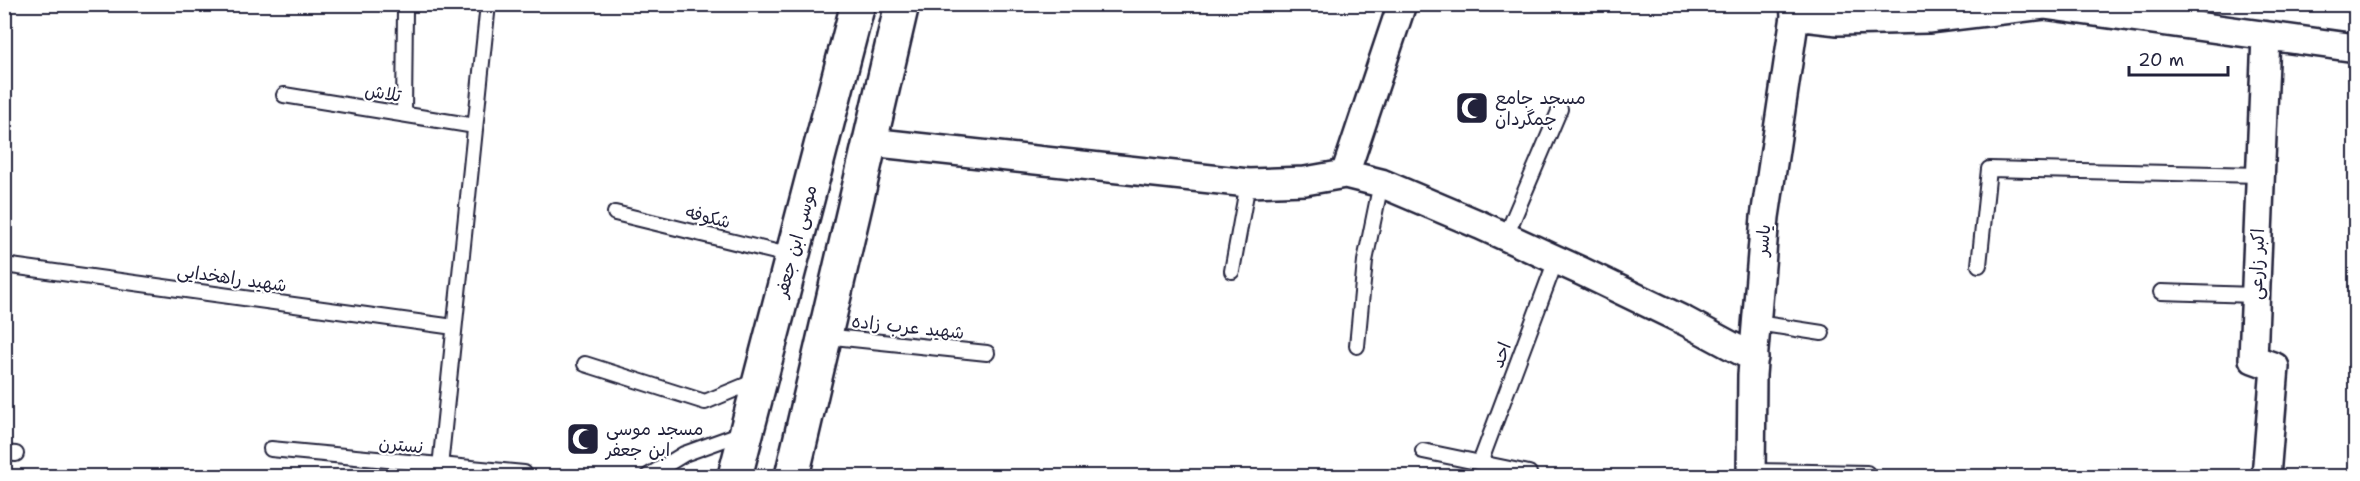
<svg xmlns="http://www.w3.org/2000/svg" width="2360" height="481" font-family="'Shantell Sans','Playpen Sans Arabic',sans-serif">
	<rect width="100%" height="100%" fill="#fff"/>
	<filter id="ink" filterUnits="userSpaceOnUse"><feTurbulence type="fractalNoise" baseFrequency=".0167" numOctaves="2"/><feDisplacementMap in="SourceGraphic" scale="12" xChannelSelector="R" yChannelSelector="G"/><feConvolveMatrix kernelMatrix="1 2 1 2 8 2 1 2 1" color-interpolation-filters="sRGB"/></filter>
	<g filter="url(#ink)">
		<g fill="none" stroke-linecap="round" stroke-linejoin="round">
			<g stroke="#22223b" stroke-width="18">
				<path id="service" d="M284 95 475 126
					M404 114 405 9
					M615 213 792 256
					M1506 236 1560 109
					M4 265 454 327
					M1979 265 1989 169 2261 175
					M1232 271 1248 183
					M2161 292 2255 295
					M1757 323 1822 333
					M824 336 987 353
					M1357 346 1365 261 1381 183
					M585 364 705 402 758 380
					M271 449 524 473 525 476
					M1423 451 1529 473
					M4 453 16 454
					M1480 463 1556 260
					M440 467 488 4
					M1751 471 1867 473
					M648 476 684 454 745 432"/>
			</g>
			<g stroke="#22223b" stroke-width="32">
				<path id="minor" d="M1795 16 1838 21 1928 19 2044 5 2356 48
					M2266 36 2253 359 2275 367 2266 476
					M870 142 1248 183 1305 181 1345 174 1381 183 1480 225 1581 271 1685 321 1754 358
					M1345 174 1402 4
					M1751 476 1752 375 1765 217 1795 16 1794 4"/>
			</g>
			<g stroke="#22223b" stroke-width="38">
				<path id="tertiary" d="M735 476 858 4
					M792 476 902 4"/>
			</g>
			<use href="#service" stroke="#fff" stroke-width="14"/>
			<use href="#minor" stroke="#fff" stroke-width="27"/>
			<use href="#tertiary" stroke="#fff" stroke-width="33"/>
		</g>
	</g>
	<defs>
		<g id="mosque-square" transform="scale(1.725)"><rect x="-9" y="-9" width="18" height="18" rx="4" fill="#22223b" stroke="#fff"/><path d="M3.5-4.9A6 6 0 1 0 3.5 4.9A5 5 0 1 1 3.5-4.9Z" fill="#fff"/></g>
	</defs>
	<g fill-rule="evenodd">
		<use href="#mosque-square" x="1472" y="108"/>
		<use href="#mosque-square" x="583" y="439"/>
	</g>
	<g text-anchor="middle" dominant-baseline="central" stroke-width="4.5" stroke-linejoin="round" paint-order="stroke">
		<g font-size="18" fill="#22223b" stroke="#fff">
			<text transform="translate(383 93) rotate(9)">تلاش</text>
			<text transform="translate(708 217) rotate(14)">شکوفه</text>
			<text transform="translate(1763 240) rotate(-85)">یاسر</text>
			<text transform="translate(796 241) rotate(-75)">موسی ابن جعفر</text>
			<text transform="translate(2257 264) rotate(-88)">اکبر زارعی</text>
			<text transform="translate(232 278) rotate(8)">شهید راهخدایی</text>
			<text transform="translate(908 327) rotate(6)">شهید عرب زاده</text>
			<text transform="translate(1501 355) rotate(-69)">احد</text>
			<text transform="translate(401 445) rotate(6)">نسترن</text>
		</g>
		<g font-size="18" fill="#22223b" stroke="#fff" text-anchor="start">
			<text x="1495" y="98">مسجد جامع<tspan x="1495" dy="21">چمگردان</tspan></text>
			<text x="606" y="429">مسجد موسی<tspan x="606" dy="21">ابن جعفر</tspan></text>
		</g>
	</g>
	<rect width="2360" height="481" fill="none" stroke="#fff" stroke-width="24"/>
	<rect x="12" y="12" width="2336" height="457" fill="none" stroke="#22223b" stroke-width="2" filter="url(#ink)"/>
	<path d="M2129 66v9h99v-9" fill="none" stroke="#22223b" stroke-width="3"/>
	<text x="2138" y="66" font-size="18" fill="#22223b" stroke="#ffffff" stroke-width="4.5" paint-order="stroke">20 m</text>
</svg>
